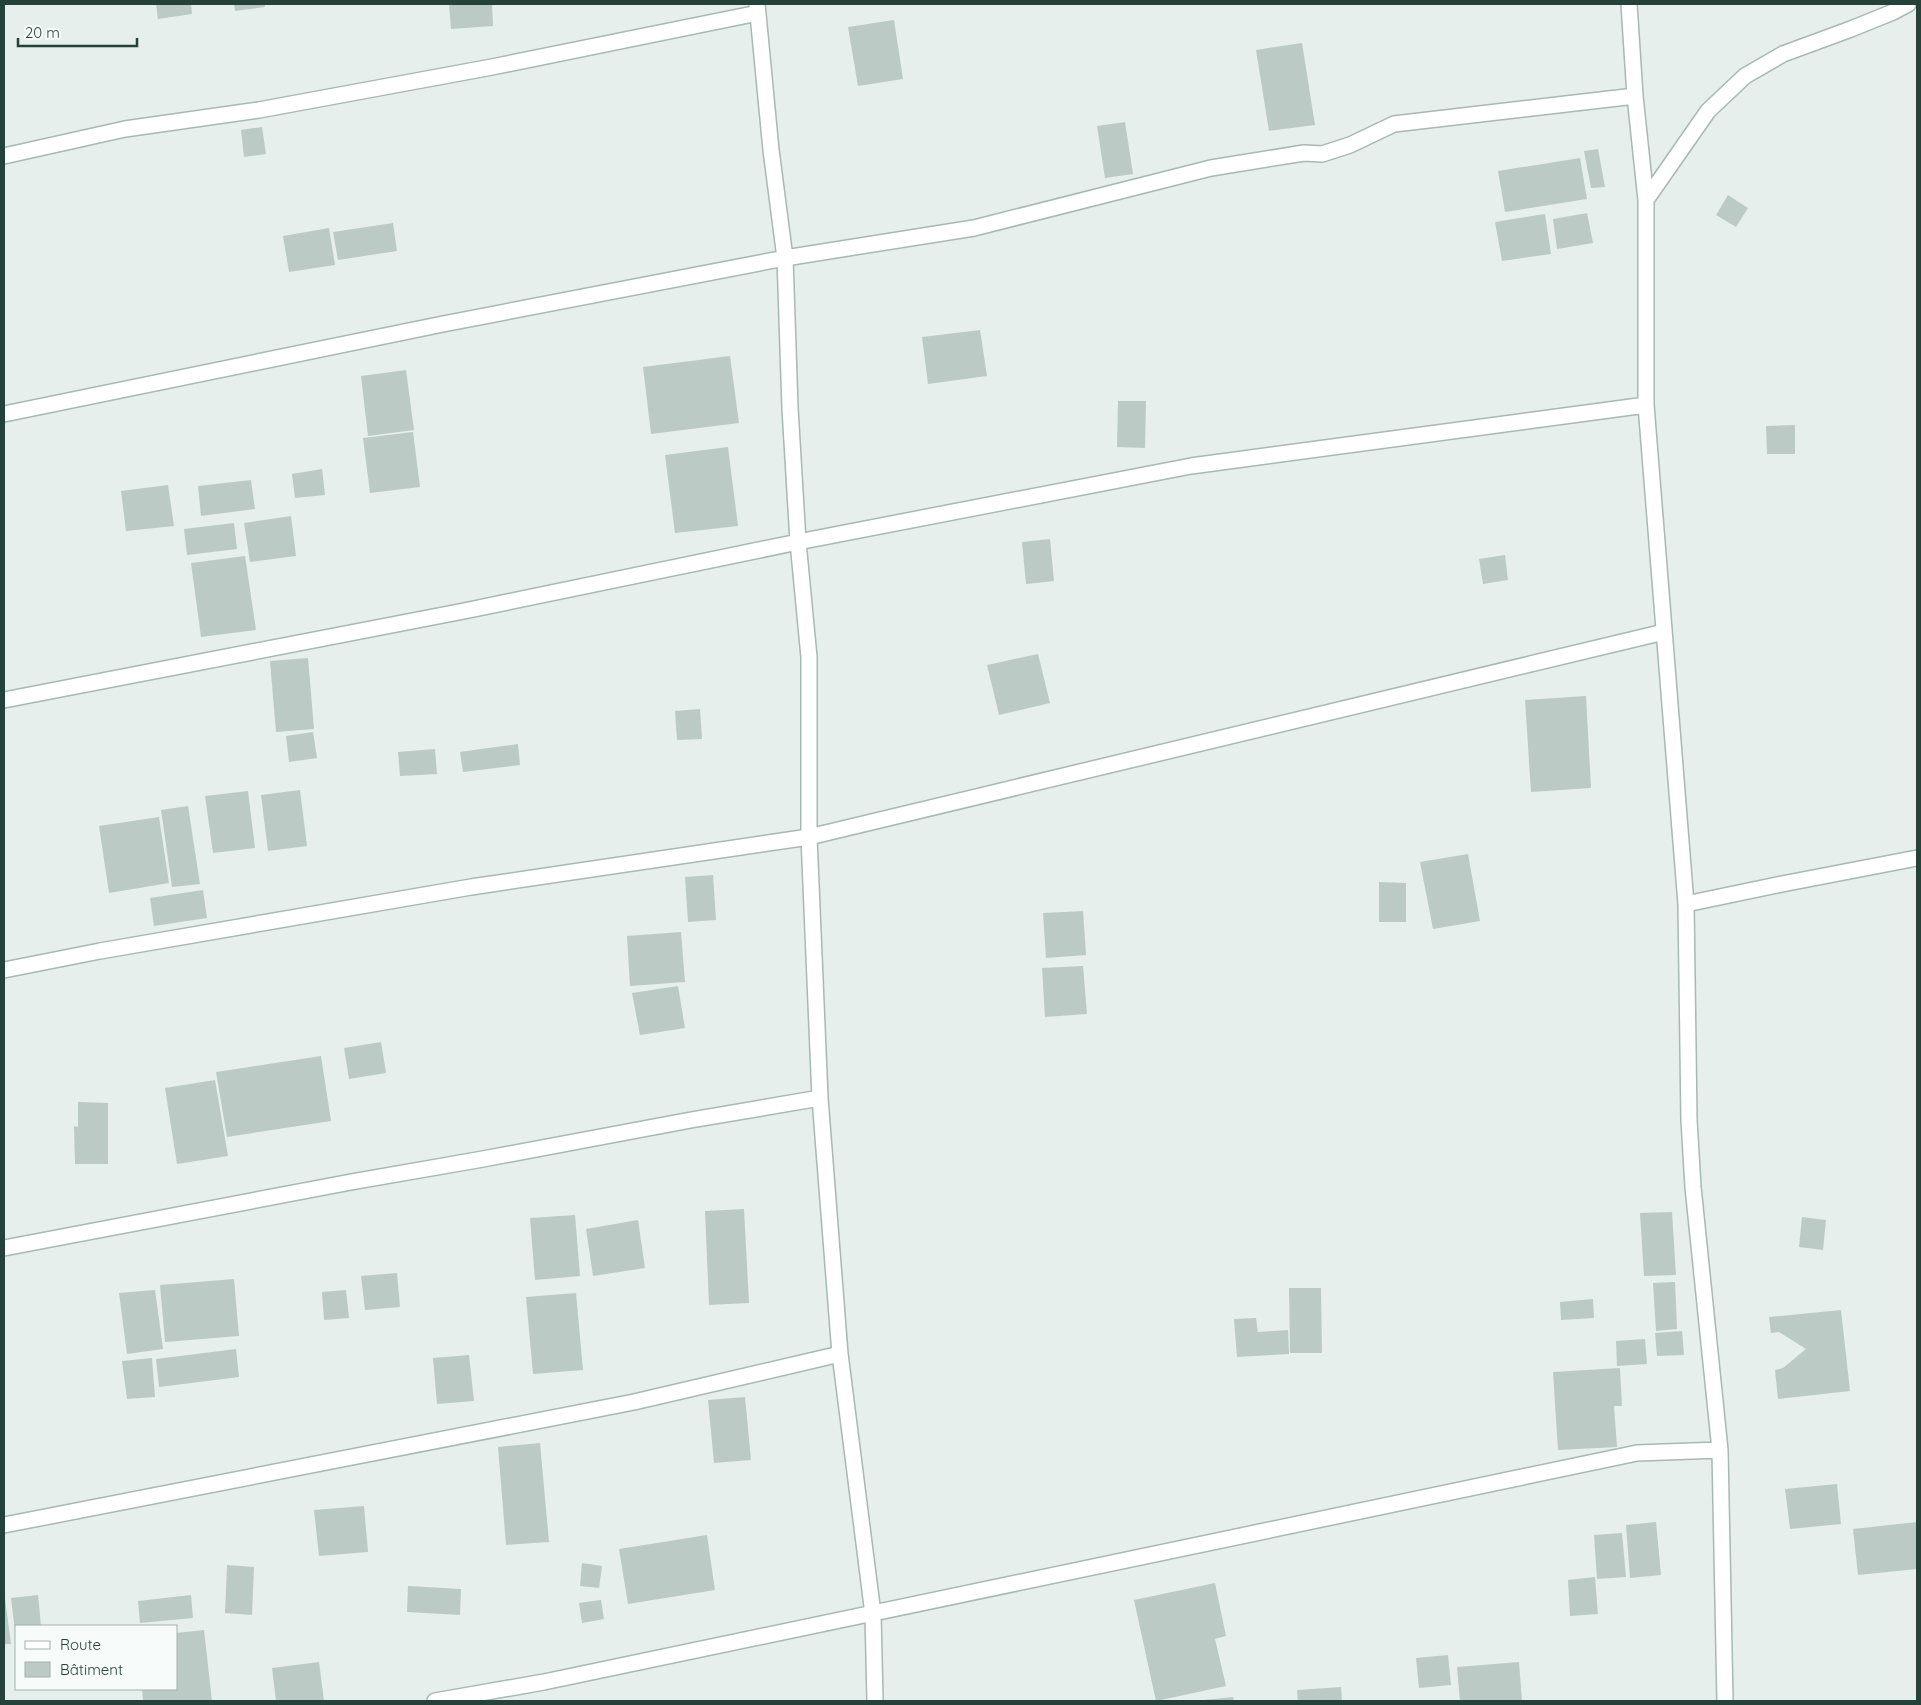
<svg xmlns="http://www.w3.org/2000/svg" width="1921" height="1705" font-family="Quicksand,sans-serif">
	<rect width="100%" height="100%" fill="#e6efeb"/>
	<path fill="#bbcac4" d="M156 4H191L192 14 158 19Z
		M234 4H265V7L235 11Z
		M449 4H492L493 26 451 29Z
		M894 20 903 79 858 86 848 27Z
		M1302 43 1315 125 1269 131 1256 50Z
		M1125 122 1133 174 1105 178 1097 126Z
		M262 127 266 154 244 157 241 130Z
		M1598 149 1605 187 1591 188 1584 151Z
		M1580 158 1587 199 1505 212 1498 171Z
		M1728 195 1748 208 1736 227 1716 215Z
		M1587 213 1593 243 1557 249 1553 219Z
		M1545 214 1551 254 1502 261 1495 222Z
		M393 223 397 251 338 260 333 232Z
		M329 228 335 265 289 272 283 236Z
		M980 330 987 376 928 384 922 337Z
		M730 356 739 423 651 434 643 367Z
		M406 370 414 430 368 436 361 376Z
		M1118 401H1146L1145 448 1117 447Z
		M1795 425V454H1767L1766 426Z
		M413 432 420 487 370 493 363 438Z
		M728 447 738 526 675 533 665 455Z
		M322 469 325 495 295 498 292 474Z
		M251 480 255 509 201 516 198 486Z
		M168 485 174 526 126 531 121 491Z
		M291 516 296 556 250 562 244 523Z
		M234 523 237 549 187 555 184 529Z
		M1050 539 1054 581 1026 584 1022 542Z
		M1505 555 1508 580 1483 584 1479 559Z
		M245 556 256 630 201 637 191 563Z
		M1038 654 1050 703 999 715 987 665Z
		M308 658 314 729 276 732 270 661Z
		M1586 696 1591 788 1531 792 1525 700Z
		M700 709 702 739 677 740 675 711Z
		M313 732 317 758 289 762 286 736Z
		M518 744 520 765 463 772 460 752Z
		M435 749 437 774 400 776 398 752Z
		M300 790 307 846 268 851 261 795Z
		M248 791 255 848 213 853 205 796Z
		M188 806 200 884 172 887 161 810Z
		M159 817 169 883 109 893 99 826Z
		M1468 854 1480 921 1433 929 1420 862Z
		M713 875 716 920 688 922 685 877Z
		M1379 882 1406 883V922H1379Z
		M203 890 207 918 154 926 150 898Z
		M1083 911 1086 955 1046 958 1043 913Z
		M681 932 685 982 630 986 627 936Z
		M1083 966 1087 1014 1045 1017 1042 968Z
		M678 986 685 1028 640 1035 632 993Z
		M381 1042 386 1073 349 1079 344 1048Z
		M321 1056 331 1121 227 1137 216 1072Z
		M215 1080 228 1156 177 1164 165 1088Z
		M78 1102 108 1103V1164H75L74 1126 78 1127Z
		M744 1209 749 1303 709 1305 705 1211Z
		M1672 1212 1676 1275 1644 1276 1640 1213Z
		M575 1215 580 1276 535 1280 530 1218Z
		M1802 1217 1826 1220 1823 1250 1799 1247Z
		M638 1220 645 1268 593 1276 586 1229Z
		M397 1273 400 1307 365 1310 361 1276Z
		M234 1279 239 1336 165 1342 160 1285Z
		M1675 1282 1677 1329 1656 1331 1653 1283Z
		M1289 1288H1321L1322 1353H1290Z
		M155 1290 163 1349 127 1354 119 1293Z
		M346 1290 349 1318 324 1320 322 1292Z
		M576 1293 583 1370 533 1374 526 1297Z
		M1593 1299 1594 1318 1561 1320 1560 1302Z
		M1841 1310 1850 1391 1778 1399 1775 1370 1783 1368 1806 1349 1779 1332 1771 1333 1769 1317Z
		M1256 1318 1258 1332 1288 1330 1289 1354 1237 1357 1234 1319Z
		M1682 1331 1684 1355 1657 1356 1655 1333Z
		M1645 1339 1647 1364 1617 1366 1616 1341Z
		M236 1349 239 1377 159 1387 156 1359Z
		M469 1355 474 1401 437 1404 433 1358Z
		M152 1358 155 1397 127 1399 122 1361Z
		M1620 1368 1622 1406H1614L1617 1447 1558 1450 1553 1372Z
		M745 1397 751 1460 714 1463 708 1400Z
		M540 1443 549 1542 506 1545 498 1447Z
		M1837 1484 1841 1524 1790 1529 1785 1489Z
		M364 1506 368 1552 319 1556 314 1510Z
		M1656 1522 1661 1575 1630 1578 1626 1525Z
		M1917 1522V1569L1858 1575 1853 1529Z
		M1622 1533 1626 1577 1597 1579 1594 1535Z
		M707 1535 715 1590 628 1604 619 1549Z
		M582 1563 602 1566 599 1588 580 1586Z
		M227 1565 254 1567 252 1615 225 1613Z
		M1595 1577 1598 1614 1570 1616 1568 1580Z
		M1215 1583 1226 1636 1215 1639 1226 1686 1156 1701 1134 1600Z
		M408 1586 461 1589 460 1615 407 1612Z
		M4 1591 11 1644H4Z
		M38 1595 41 1626H16L15 1631 11 1598Z
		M191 1595 193 1618 140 1623 138 1601Z
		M601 1600 604 1619 582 1623 579 1603Z
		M204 1630 212 1701H143L142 1689H176V1633Z
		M1448 1655 1451 1685 1419 1688 1416 1658Z
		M319 1662 324 1701H276L272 1668Z
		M1519 1662 1522 1701H1460L1457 1667Z
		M1341 1687 1342 1701H1298L1297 1690Z
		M1233 1697 1234 1701H1204V1700Z"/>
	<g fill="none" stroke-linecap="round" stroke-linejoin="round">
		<g stroke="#a8b8b2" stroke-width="18">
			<path id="street" d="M757 4 771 150 785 258 790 408 798 542 809 657V837L820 1098 840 1354 873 1614 875 1701
				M1629 4 1635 96 1646 200
				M4 156 125 129 259 110 492 67 758 13
				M4 414 443 324 785 258 974 228 1211 168 1304 153 1322 154 1350 145 1394 124 1635 96
				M4 700 464 611 798 542 1191 466 1646 405
				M1686 904 1782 884 1917 858
				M4 970 100 951 471 887 809 837 1664 632
				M4 1248 351 1182 483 1159 691 1120 820 1098
				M4 1525 634 1402 840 1354
				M435 1701 544 1682 1637 1453 1720 1450
				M1725 1701 1720 1450 1693 1187 1689 1120 1686 904 1646 405V200L1708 111 1745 76 1783 54 1851 29 1893 12 1908 4"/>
		</g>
		<use href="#street" stroke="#fff" stroke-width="15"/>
	</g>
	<rect width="1921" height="1705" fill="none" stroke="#24423a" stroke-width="10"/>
	<rect x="15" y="1625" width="162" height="65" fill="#f7fbf9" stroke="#a3b1ad"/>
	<rect x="25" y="1641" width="25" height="8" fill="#ffffff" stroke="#a3b1ad"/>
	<text x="60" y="1650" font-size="15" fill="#24423a">Route</text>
	<rect x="25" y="1662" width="25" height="15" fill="#bbcac4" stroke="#a3b1ad"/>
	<text x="60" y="1675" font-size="15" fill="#24423a">Bâtiment</text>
	<path d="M18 38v8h119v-8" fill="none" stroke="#24423a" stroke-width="2.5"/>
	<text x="25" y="38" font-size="15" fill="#24423a" stroke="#f7fbf9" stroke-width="4" paint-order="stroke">20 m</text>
</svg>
